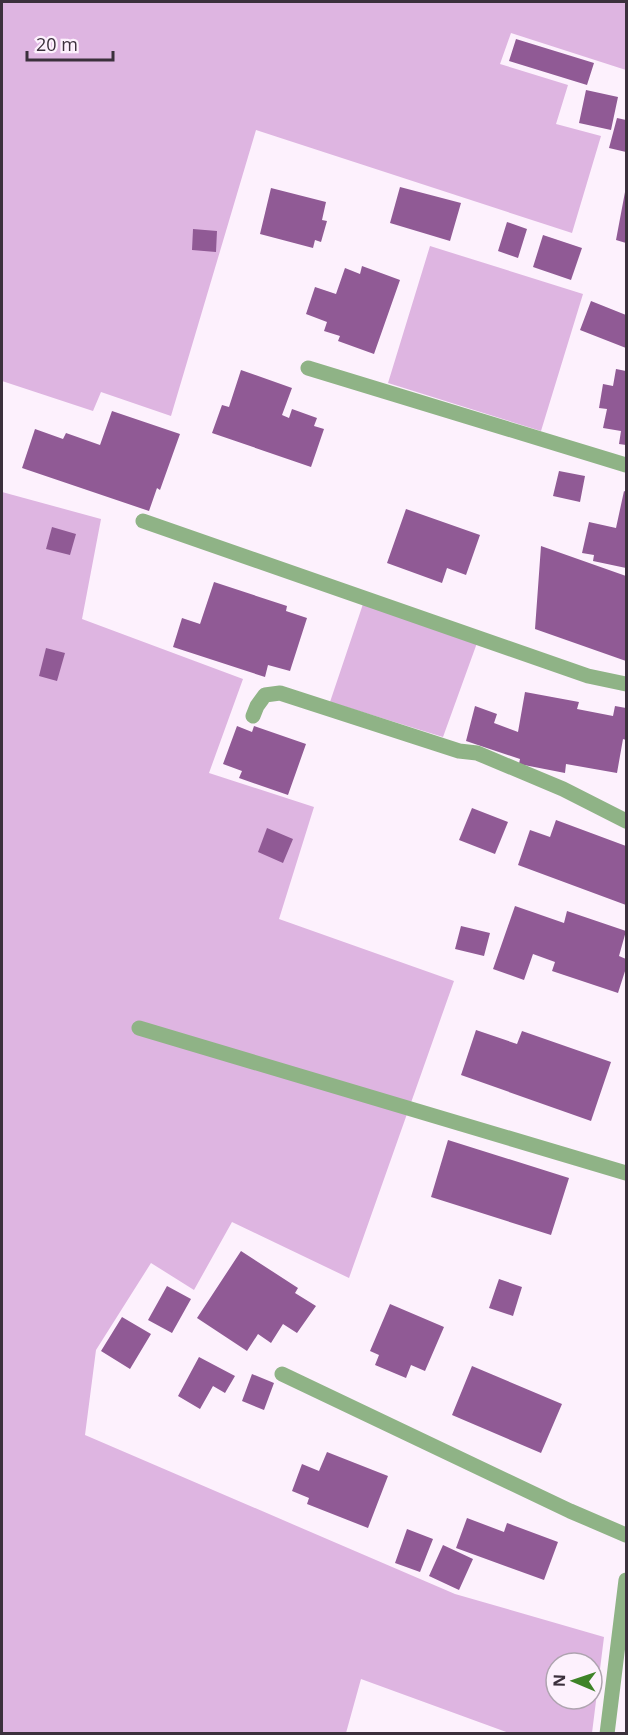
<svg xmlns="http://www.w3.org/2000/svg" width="628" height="1735" font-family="'Open Sans',sans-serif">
	<rect width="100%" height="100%" fill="#fdf1fd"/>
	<path fill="#deb5e1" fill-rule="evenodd" d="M2 2H626V70L511 33 500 64 568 85 556 124 601 136 572 233 256 130 171 416 101 392 93 411 2 381Z
		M430 246 583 294 541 431 388 383Z
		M2 492 101 519 82 619 243 679 209 773 314 807 279 919 454 981 349 1278 232 1222 194 1290 151 1263 96 1350 85 1435 455 1594 604 1637 592 1733H509L361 1679 346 1733H2ZM556 1663H592V1699H556Z
		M363 604 477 643 443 737 330 702Z"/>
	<path fill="#905a95" d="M516 39 594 63 587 85 509 61Z
		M586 90 618 97 611 130 579 123Z
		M617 118 626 120V152L609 148Z
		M400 187 461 203 450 241 390 223Z
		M271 188 326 202 322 220 327 221 321 242 315 240 313 248 260 234Z
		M625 192H626V243L616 240Z
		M507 222 527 229 518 258 498 251Z
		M193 229 217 231 216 252 192 250Z
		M543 235 582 248 571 280 533 267Z
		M362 266 400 280 374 354 338 341 340 336 324 331 327 322 306 314 315 287 336 294 345 268 360 274Z
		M591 301 626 315V348L580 330Z
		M616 369 626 371V445L619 444 621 431 603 428 607 409 599 408 603 384 613 386Z
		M241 370 292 388 282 415 289 418 292 409 317 418 314 426 324 429 311 467 212 433 222 405 229 407Z
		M112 411 180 434 160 490 157 488 149 511 22 468 35 429 63 439 66 433 100 445Z
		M559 471 585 476 580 502 553 496Z
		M624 491 626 492V568L593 561 594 555 582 553 589 522 616 528Z
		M406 509 480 535 466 575 447 568 442 583 387 563Z
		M52 527 76 534 70 555 46 549Z
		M541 546 626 576V661L535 629Z
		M214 582 287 606 286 611 307 618 290 671 268 665 265 677 173 647 182 618 200 624Z
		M46 648 65 653 57 681 39 676Z
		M525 692 579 702 577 709 613 716 615 706 626 708V740L623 739 617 773 566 764 565 773 519 764 520 759 466 741 475 706 497 714 494 723 518 732Z
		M237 726 252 732 254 726 306 744 288 795 239 778 242 771 223 764Z
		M472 808 508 822 495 854 459 840Z
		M556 820 626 846V905L518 865 530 830 550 837Z
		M267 828 293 839 283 863 258 852Z
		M515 906 564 923 567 911 626 931 619 956 626 959V968L618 993 552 971 555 962 533 954 524 980 493 969Z
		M461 926 490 933 484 956 455 949Z
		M476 1030 517 1044 522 1031 611 1062 591 1121 461 1075Z
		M448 1140 569 1178 551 1235 431 1197Z
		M241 1251 298 1288 295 1293 316 1306 297 1333 283 1324 271 1343 258 1334 247 1351 197 1318Z
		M499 1279 522 1287 513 1316 489 1308Z
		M167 1286 191 1299 172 1333 148 1320Z
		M390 1304 444 1327 425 1371 411 1365 406 1378 375 1365 379 1355 370 1351Z
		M122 1317 151 1334 130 1369 101 1351Z
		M199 1357 235 1376 225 1393 213 1386 200 1409 178 1396Z
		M472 1366 562 1404 541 1453 452 1415Z
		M252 1374 274 1383 264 1410 242 1401Z
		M327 1452 388 1476 368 1528 307 1504 309 1498 292 1491 302 1464 319 1471Z
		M467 1518 504 1532 507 1523 558 1542 544 1580 456 1548Z
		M407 1529 433 1539 420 1572 395 1563Z
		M443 1545 473 1559 459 1590 429 1576Z"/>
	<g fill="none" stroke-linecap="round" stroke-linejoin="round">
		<path stroke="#8fb386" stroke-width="15" d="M308 368 626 465
			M143 521 588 676 626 684
			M253 716 257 706 265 695 280 693 459 751 477 753 563 789 626 821
			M139 1028 626 1173
			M282 1374 570 1511 626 1535
			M607 1734 626 1580"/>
	</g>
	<rect width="628" height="1735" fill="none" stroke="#3b303c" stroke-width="6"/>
	<g transform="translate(574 1681) rotate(272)"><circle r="28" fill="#fdf1fd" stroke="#afa4b0" stroke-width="1.5"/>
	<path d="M0-4.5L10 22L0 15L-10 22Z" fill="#3e8328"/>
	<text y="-9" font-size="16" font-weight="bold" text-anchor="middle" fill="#3b303c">N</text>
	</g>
	<path d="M27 51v9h86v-9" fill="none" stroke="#3b303c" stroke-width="3"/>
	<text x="36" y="51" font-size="18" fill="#3b303c" stroke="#fdf1fd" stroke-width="4.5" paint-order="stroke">20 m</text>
</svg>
